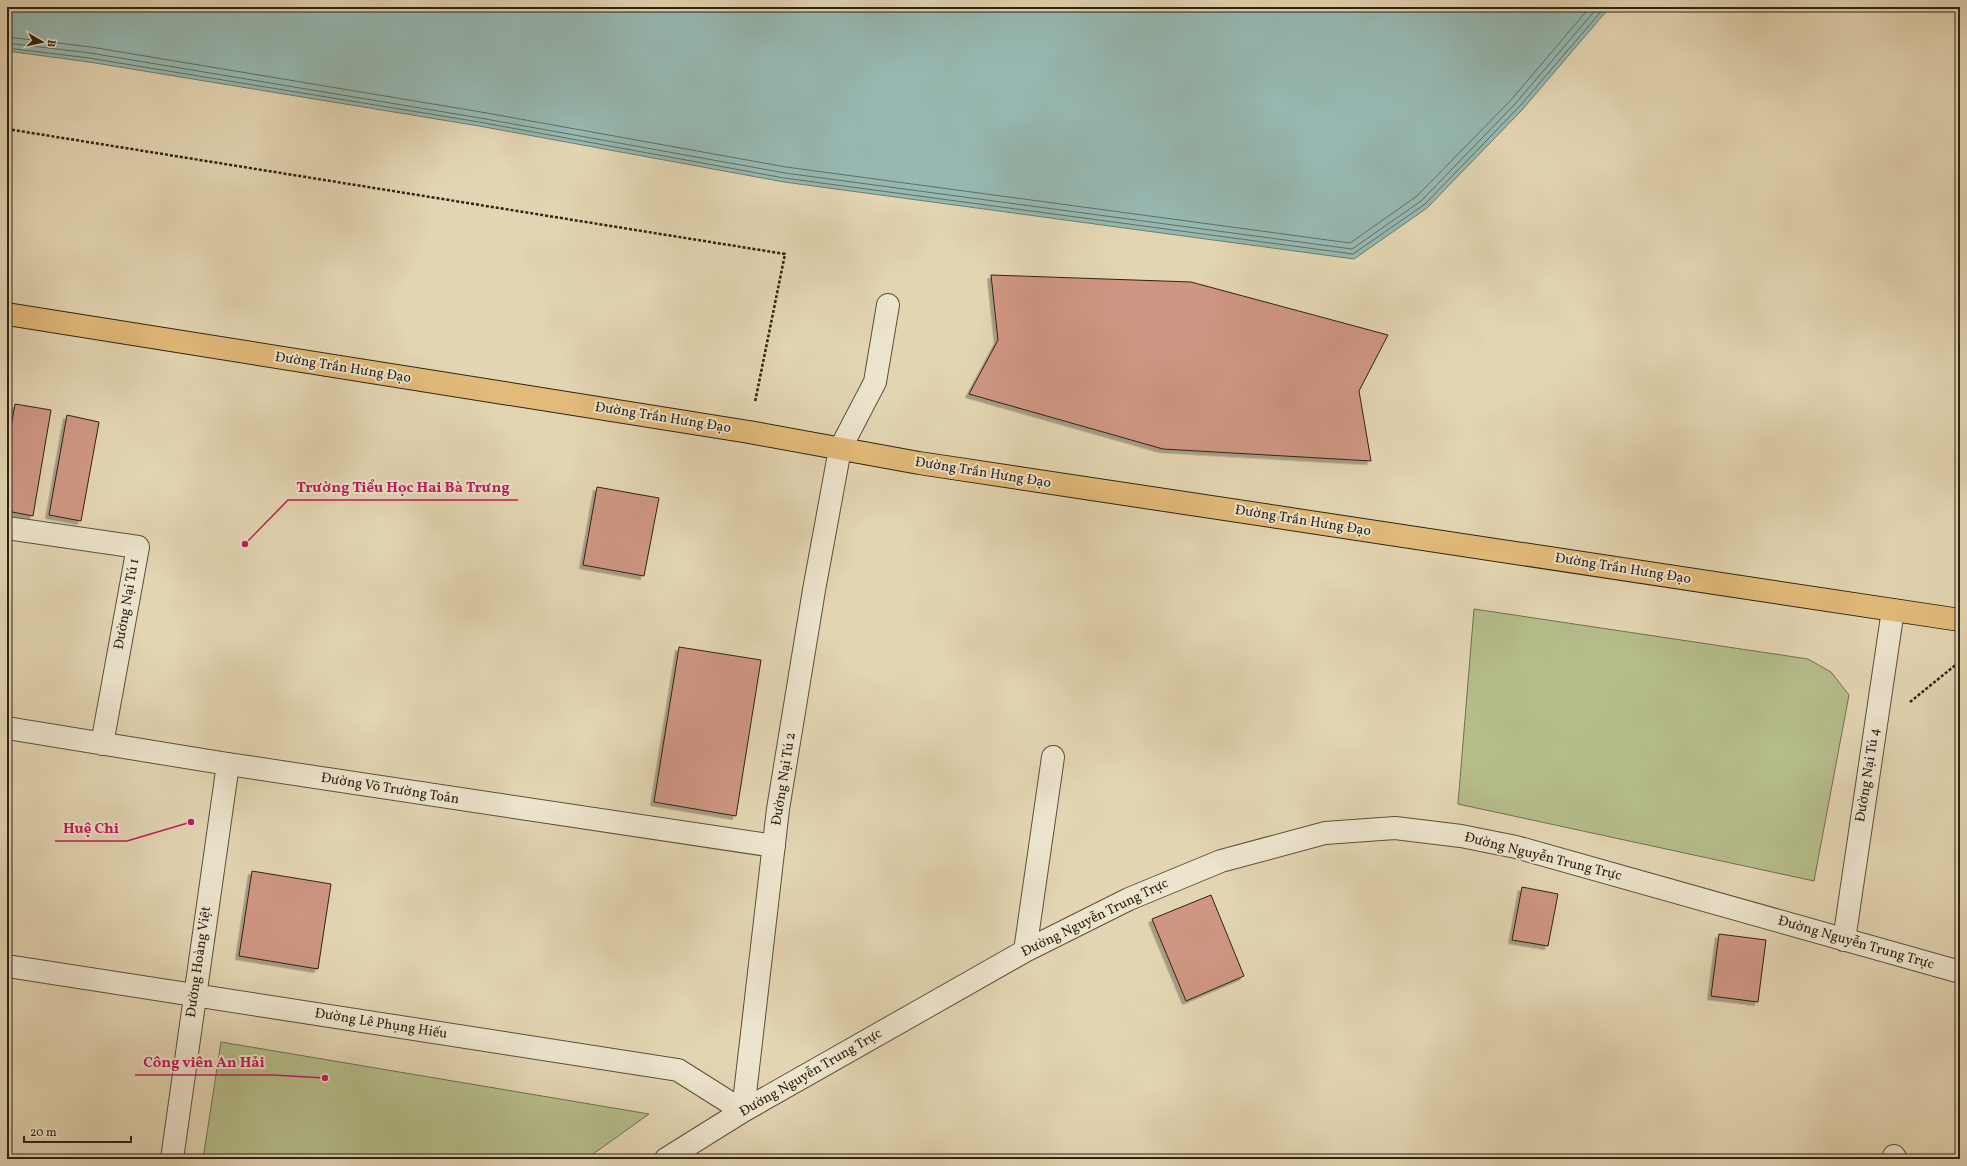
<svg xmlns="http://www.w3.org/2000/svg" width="1967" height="1166" font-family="Vollkorn,serif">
	<defs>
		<filter id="shadow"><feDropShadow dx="-3.5" dy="3.5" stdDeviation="0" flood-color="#0004"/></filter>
	</defs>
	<rect width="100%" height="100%" fill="#e3d5b2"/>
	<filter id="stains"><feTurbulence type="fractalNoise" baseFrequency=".005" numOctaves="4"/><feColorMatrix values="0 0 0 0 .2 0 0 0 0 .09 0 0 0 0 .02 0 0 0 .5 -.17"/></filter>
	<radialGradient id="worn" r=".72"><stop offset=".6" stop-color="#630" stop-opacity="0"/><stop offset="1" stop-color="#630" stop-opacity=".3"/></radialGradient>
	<path fill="#b5bd8b" stroke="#727050" d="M1474 609 1808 659 1831 672 1849 695 1814 881 1458 804Z
		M221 1042 649 1114 586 1159H203Z"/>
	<path fill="#96b8b1" stroke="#6c7c72" d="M7 7H1610L1522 110 1427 208 1354 259 784 182 479 126 89 62 7 51Z"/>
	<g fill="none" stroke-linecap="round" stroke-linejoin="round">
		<path stroke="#626e62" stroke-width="1" d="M7 37 91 47 481 112 786 167 1350 243 1417 196 1511 100 1590 7
			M7 43 90 53 480 118 785 173 1352 249 1421 201 1515 104 1598 7
			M7 48 89 58 479 122 784 178 1353 254 1425 204 1519 107 1605 7"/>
	</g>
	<path fill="#cf9683" stroke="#2e2314" filter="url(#shadow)" d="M991 275 1191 282 1388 335 1359 391 1371 461 1163 449 969 394 998 340Z
		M15 404 51 410 33 516 7 511V451Z
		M67 415 99 422 81 521 49 515Z
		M597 487 659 498 644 576 583 565Z
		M679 647 761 660 736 816 654 802Z
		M252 871 331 884 318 969 239 956Z
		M1522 887 1558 894 1548 946 1512 940Z
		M1211 895 1244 976 1186 1001 1152 919Z
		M1719 934 1766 940 1758 1002 1711 996Z"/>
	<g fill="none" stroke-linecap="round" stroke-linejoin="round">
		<g stroke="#5b503c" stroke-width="24">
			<path id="minor" d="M7 528 138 547 102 744
				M7 728 228 764 774 846
				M1844 940 1893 610
				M1025 951 1053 757
				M7 966 678 1070 743 1111 778 809 814 590 840 449 875 382 888 305
				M1894 1156 1896 1159
				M172 1159 228 764
				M666 1159 743 1111 1025 951 1129 899 1221 861 1325 833 1395 828 1461 836 1516 847 1960 972"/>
		</g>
		<g stroke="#2e2314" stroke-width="24">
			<path id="major" d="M7 314 749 432 919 463 1960 620"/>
		</g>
		<path stroke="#2e2314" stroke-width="2.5" stroke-dasharray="3 2" stroke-linecap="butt" d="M7 129 785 254 755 402
			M1910 702 1958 663 1960 664"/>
		<use href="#minor" stroke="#ede4cd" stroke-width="22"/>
		<use href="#major" stroke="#e2ba79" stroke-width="22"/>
	</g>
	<g text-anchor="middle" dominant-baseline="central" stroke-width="4" stroke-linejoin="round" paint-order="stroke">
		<g font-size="14" fill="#2e2314" stroke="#ede4cd">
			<text transform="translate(343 368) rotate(9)">Đường Trần Hưng Đạo</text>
			<text transform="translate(663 418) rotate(9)">Đường Trần Hưng Đạo</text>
			<text transform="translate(983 473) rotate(9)">Đường Trần Hưng Đạo</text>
			<text transform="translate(1303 521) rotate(9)">Đường Trần Hưng Đạo</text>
			<text transform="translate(1623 569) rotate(9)">Đường Trần Hưng Đạo</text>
			<text transform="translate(127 604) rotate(-80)">Đường Nại Tú 1</text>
			<text transform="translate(1868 775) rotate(-81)">Đường Nại Tú 4</text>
			<text transform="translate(784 779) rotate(-81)">Đường Nại Tú 2</text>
			<text transform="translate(390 789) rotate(9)">Đường Võ Trường Toản</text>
			<text transform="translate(1543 857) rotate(14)">Đường Nguyễn Trung Trực</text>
			<text transform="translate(1095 918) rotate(-26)">Đường Nguyễn Trung Trực</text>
			<text transform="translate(1856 943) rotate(16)">Đường Nguyễn Trung Trực</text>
			<text transform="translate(199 962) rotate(-82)">Đường Hoàng Việt</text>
			<text transform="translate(381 1024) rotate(9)">Đường Lê Phụng Hiếu</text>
			<text transform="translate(811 1073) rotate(-30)">Đường Nguyễn Trung Trực</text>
		</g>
	</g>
	<path fill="none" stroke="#c2185b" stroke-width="1.5" d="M245 544L288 500H518M191 822L127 841H55M325 1078L273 1075H135"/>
	<g fill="#c2185b" stroke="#ede4cd" stroke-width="1.5">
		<circle cx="245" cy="544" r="4"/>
		<circle cx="191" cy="822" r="4"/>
		<circle cx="325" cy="1078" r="4"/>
	</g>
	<g font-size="15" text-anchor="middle" font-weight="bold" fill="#c2185b" stroke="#ede4cd" stroke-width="4" stroke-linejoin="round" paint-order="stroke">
		<text x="403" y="492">Trường Tiểu Học Hai Bà Trưng</text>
		<text x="91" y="833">Huệ Chi</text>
		<text x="204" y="1067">Công viên An Hải</text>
	</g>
	<rect width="1967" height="1166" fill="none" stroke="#e3d5b2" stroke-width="24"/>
	<rect x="8" y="8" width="1951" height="1150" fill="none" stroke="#2e2314" stroke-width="2"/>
	<rect x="12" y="12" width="1943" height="1142" fill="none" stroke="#2e2314"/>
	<g transform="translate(42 42) rotate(99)" stroke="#ede4cd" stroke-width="3" paint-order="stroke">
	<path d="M0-3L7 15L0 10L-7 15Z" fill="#2e2314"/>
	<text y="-6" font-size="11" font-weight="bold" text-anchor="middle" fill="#2e2314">B</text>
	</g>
	<path d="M24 1136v6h107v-6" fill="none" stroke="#2e2314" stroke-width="2"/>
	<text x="30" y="1136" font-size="12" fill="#2e2314" stroke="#ede4cd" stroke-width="3" paint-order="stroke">20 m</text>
	<rect width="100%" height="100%" filter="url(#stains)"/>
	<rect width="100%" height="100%" fill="url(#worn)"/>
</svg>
